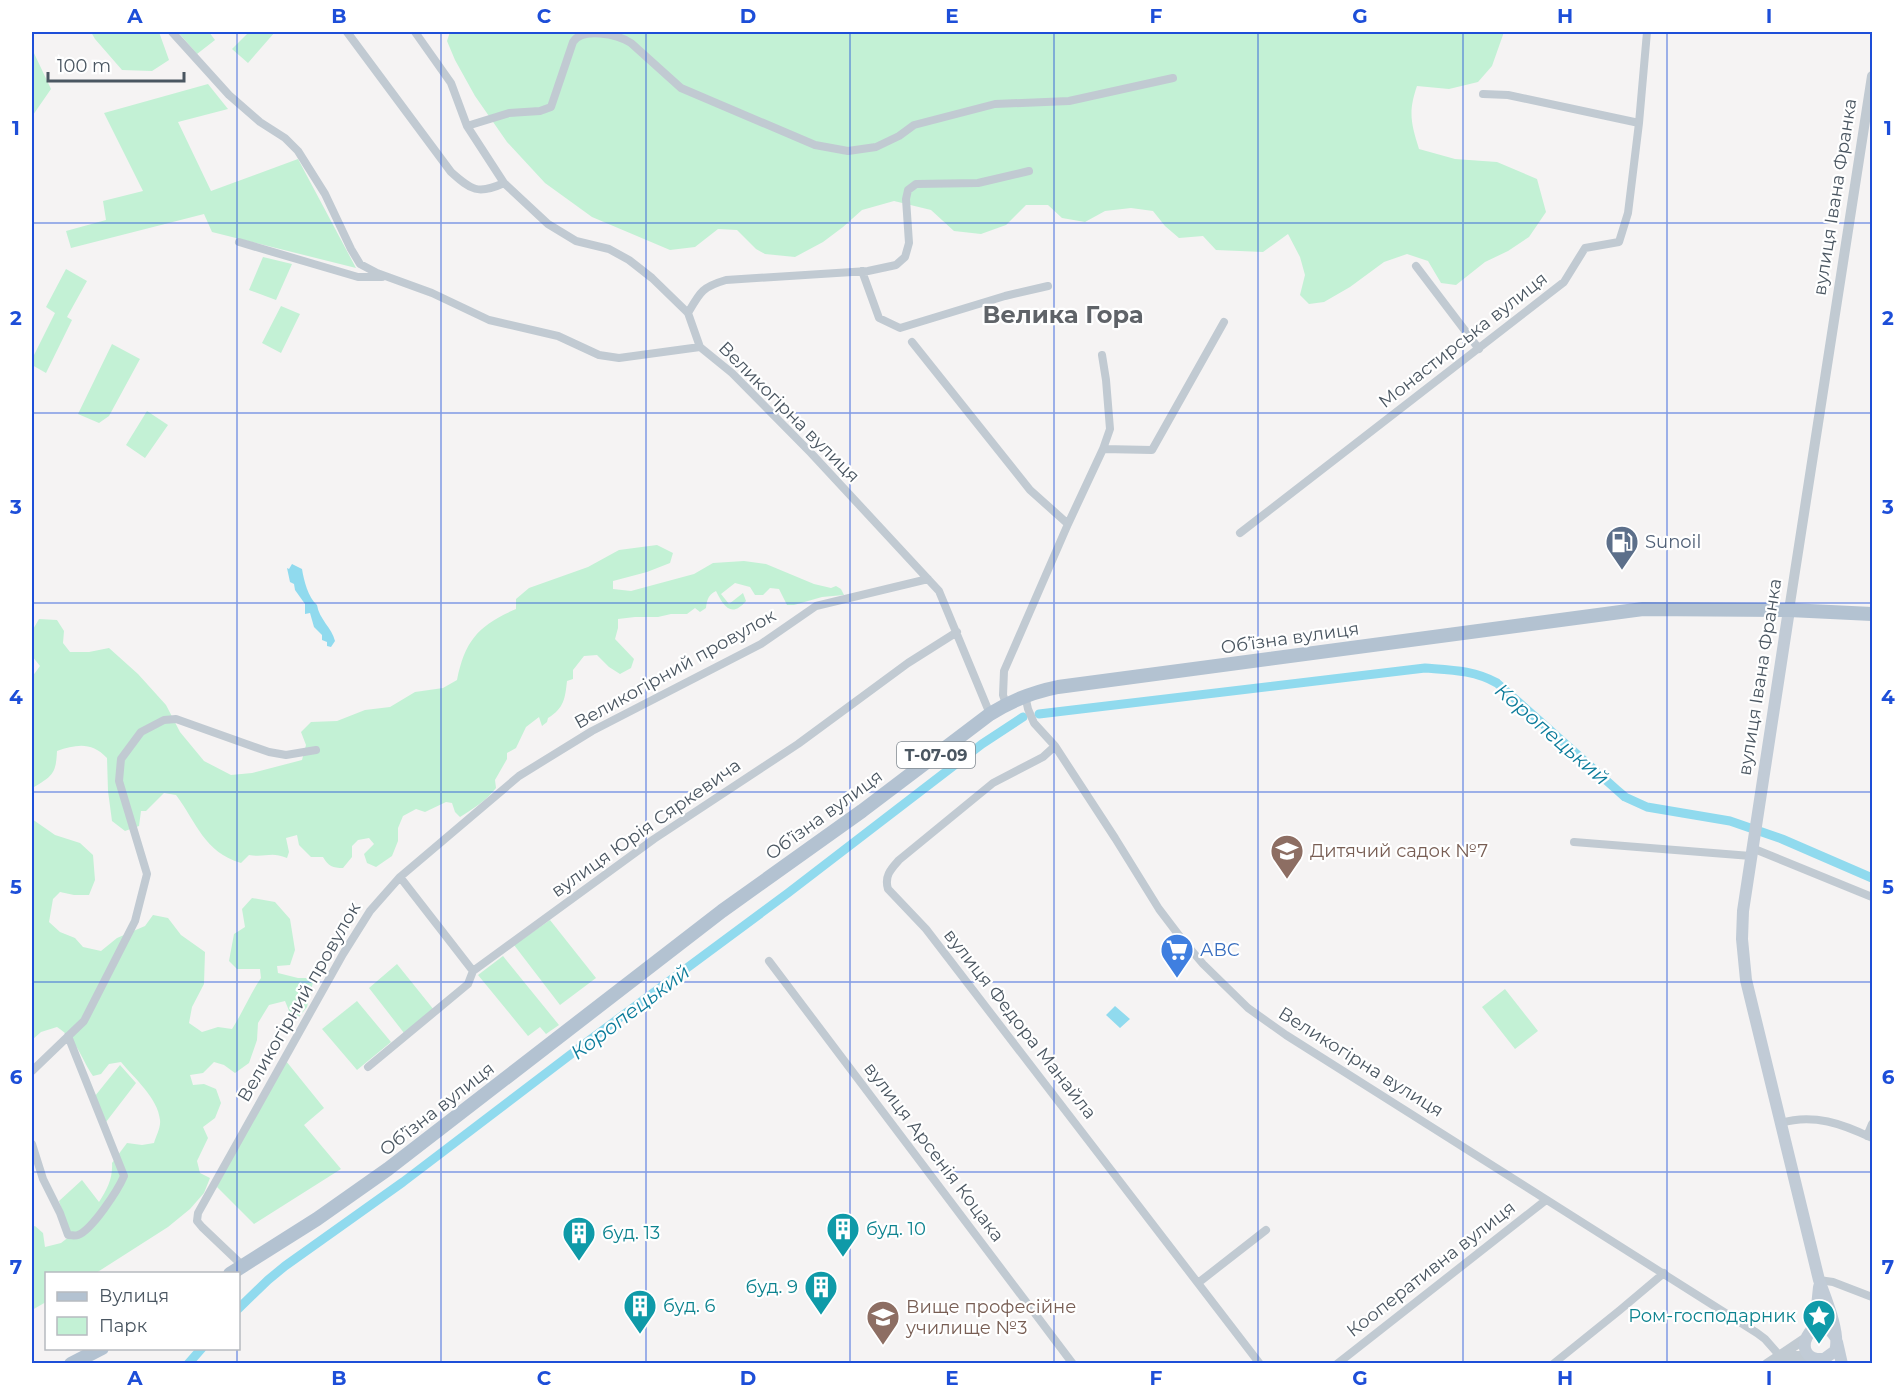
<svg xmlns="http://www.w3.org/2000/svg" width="1904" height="1395" font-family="Montserrat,sans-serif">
	<rect width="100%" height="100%" fill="#f5f3f3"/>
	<path fill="#c3f1d5" d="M91 32H159L169 60 152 71 122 70 95 39Z
		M178 32H209L215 40 197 54Z
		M249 32H275L248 63 232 49Z
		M450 32H1504L1492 66 1478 82 1449 89 1417 86C1408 112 1411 123 1419 149L1455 159 1497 162 1537 179 1546 212 1529 237 1508 251 1485 262 1456 285 1441 283 1428 261 1407 254 1384 262 1350 287 1324 302 1309 304 1300 295 1305 275 1300 257 1288 234 1263 252 1216 250 1203 236 1179 238 1165 226 1153 211 1131 208 1105 211 1085 222 1062 218 1048 205H1026L1006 225 981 234 954 231 931 210 894 201 862 210 843 227 823 242 795 257 765 254 756 249 737 230 718 229 695 247 670 250 592 217 545 183 507 142 475 96 455 60 447 41Z
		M32 49 51 89 33 115H32Z
		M208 84 228 109 178 122 211 191 298 159 356 268 212 232 204 214 71 248 66 231 106 220 103 201 143 191 104 113Z
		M263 257 292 264 276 300 249 290Z
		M66 269 87 281 67 317 72 320 46 373 32 365V359L55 313 46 307Z
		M281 306 300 314 281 353 262 343Z
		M112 344 140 359 109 416 99 423 78 414Z
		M147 411 168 425 145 458 126 445Z
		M657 545 673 553 670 563 647 572 613 581V589L631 591 694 574 713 563 744 561 766 564 814 584 831 588 836 586 841 589 844 595 822 597 794 605H787L779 589 770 588 763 595H755L750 587 735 583 721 594 729 604 743 593 746 601C731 619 723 605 716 591 708 595 707 600 706 608L700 612 695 608 687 614H671L658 617H635L618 619V628L615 639 634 659 631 668 620 674 609 667 597 655 584 656 573 670V679L567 681C565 699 564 708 548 718L547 722 542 726 539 717 526 727 516 748 507 753V759L495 780 496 788C486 801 474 808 460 817L455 812 452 803 446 802 425 812 416 809 403 816 398 828V841L392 856 376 867 367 863 364 854 374 844 369 838 358 840 352 846V857L343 868C333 868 328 866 323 857H311L299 845 297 835 286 838 289 852 287 858C270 851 266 858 249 855L241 863C204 852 197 823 176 795L164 793 146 811H141L139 826 125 831 112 821 108 791 107 758C92 742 77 744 57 751 56 773 53 776 34 787L32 796V677L40 666 32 656V631L39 619 57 620 64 631 63 643 70 652H89L109 648 138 674 166 705 180 732 204 761 231 775 252 773 302 760 306 745 301 732 311 722 337 721 365 710 390 707 415 692 443 688 457 680C465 640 479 625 516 609V599L529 588 588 567 619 550Z
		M32 817V819L55 835 80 843 93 855 95 880 89 895H74L60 892 53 899 49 922 60 932 75 938 83 947 101 951 117 938 145 926 153 915 168 918 181 935 205 952 204 984 192 1007 189 1023 202 1032 218 1027 232 1029C243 1012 250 994 261 978L260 969H237L229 961 234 934 245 927 242 909 252 898 275 902 290 919 295 950 290 965 277 966 278 973 298 978H314L307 1007 299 1017 290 1013 285 1001 269 1005 258 1023 257 1040 249 1063 235 1073 224 1065 214 1062 203 1073 190 1075 193 1085 204 1084 216 1089 221 1103 215 1118 203 1127 208 1138 197 1161 200 1173 210 1178 204 1193 190 1209 168 1227 96 1273 46 1274V1302L32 1310V1283L34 1273 32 1271V1227L35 1226 43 1233 45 1247 61 1243 74 1233 69 1231 59 1201 82 1180 99 1202C107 1190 113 1178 112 1163L127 1143 142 1145 154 1143C156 1136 161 1127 160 1120 158 1098 134 1078 121 1062L109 1064 101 1074 93 1076C79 1055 79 1042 57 1027L41 1032 32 1040Z
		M550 920 596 978 560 1005 514 945Z
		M503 956 559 1025 546 1034 540 1027 528 1036 478 975Z
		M397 964 434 1010 404 1033 369 988Z
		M1505 989 1538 1031 1515 1049 1482 1007Z
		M357 1001 391 1042 357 1070 322 1029Z
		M286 1061 324 1108 304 1125 341 1169 254 1224 217 1187 219 1182Z
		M120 1065 136 1083 106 1122 95 1096Z"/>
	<path fill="#90daee" d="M292 564 302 569C304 581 308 597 317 605 319 619 332 628 335 641L331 647 327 646V642L322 640V635L314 627 310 613 305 614V604L295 590 294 584 290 582 287 568 289 569Z
		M1115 1006 1130 1019 1120 1028 1106 1015Z"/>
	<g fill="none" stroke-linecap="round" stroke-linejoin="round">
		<path stroke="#90daee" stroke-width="9" d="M1039 714 1425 668C1451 670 1474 670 1497 683L1617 790 1625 797 1647 807 1730 821 1782 839 1872 878
			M238 1309 268 1280 285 1266 403 1182 591 1039 788 893 982 744 1023 717
			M188 1364 202 1348"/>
		<path stroke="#c1cad2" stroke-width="8" d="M172 32 229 95 260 122 285 138 298 151 325 194 351 249 360 264 377 273 432 293 489 320 558 336 599 355 619 358 700 347 732 373 811 453 939 591 990 714
			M347 32 451 172C471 190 478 195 504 183
			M415 32 451 83 467 126 504 183 548 224 576 241 609 249 629 260 652 278 688 313 700 347
			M1483 94 1508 95 1639 123
			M467 126 509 113 540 111 551 107 573 42C582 27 617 34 631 43L681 88 815 145 848 151 876 147 899 136 914 125 995 104 1069 101 1173 78
			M239 242 358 277H382
			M1416 266 1479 349
			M862 271 879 318 900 328 1005 296 1048 286
			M688 313C700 292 702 287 726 280L868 271 896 265 905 257 909 243 906 199 908 190 916 184 978 183 1029 171
			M912 342 1030 490 1068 524
			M1103 449 1152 450 1224 322
			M1240 533 1564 282 1585 248 1619 242 1628 213 1639 123 1647 32
			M1025 695 1028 709 1034 723 1055 746 1115 838 1159 909 1181 938 1203 964 1248 1008 1286 1035 1757 1333 1765 1339 1780 1356
			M1006 704 1003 695 1004 671 1068 524 1103 449 1110 429 1106 380 1102 355
			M1055 746 1043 757 993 783 899 860C891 869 884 876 888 889L926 929 1260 1364
			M1574 842 1751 856
			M1752 848 1872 897
			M400 877 473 971
			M769 961 1073 1364
			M368 1067 468 984 473 971 654 839 798 744 908 663 957 632
			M32 1071 84 1021 135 921 147 874 119 781 121 759 141 732 164 720 176 719 269 752 286 755 316 750
			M1781 1123C1813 1113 1843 1124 1872 1138
			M1867 1136 1872 1124
			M32 1144 43 1179 60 1213 68 1235C72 1235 75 1236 78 1235 92 1230 118 1190 124 1176L68 1036
			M243 1266 202 1227 197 1221 198 1213 343 954 370 911 400 877 519 776 592 731 761 644 816 606 928 579
			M1819 1280 1833 1282 1872 1297
			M1198 1283 1266 1230
			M1337 1364 1546 1200
			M1553 1364 1620 1310 1664 1273"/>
		<path stroke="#c1cad2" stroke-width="10" d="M1789 610 1872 76
			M1780 1356H1802L1815 1359
			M1767 1364 1806 1338"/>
		<path stroke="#c1cbd6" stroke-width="12" d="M1789 610 1743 911 1742 939 1746 980 1819 1280C1825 1297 1841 1334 1835 1351L1824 1359C1785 1362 1814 1303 1836 1338
			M1811 1331 1816 1316 1819 1287
			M1837 1342 1842 1364"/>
		<path stroke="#b3c2d1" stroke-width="14" d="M230 1274 317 1219 388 1169 722 911 862 811 990 714C1012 700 1033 692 1058 687L1643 609 1789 610 1872 614
			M71 1364 102 1348"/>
	</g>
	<path fill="none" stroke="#1d4ed8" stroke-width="1.5" stroke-opacity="0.55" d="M237 32V1274M441 32V1364M646 32V1364M850 32V1364M1054 32V1364M1258 32V1364M1463 32V1364M1667 32V1364M32 223H1872M32 413H1872M32 603H1872M32 792H1872M32 982H1872M32 1172H1872M237 1348V1364"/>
	<defs>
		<g id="fuel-pin" transform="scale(1.725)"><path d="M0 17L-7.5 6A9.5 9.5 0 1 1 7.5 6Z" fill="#5c6f8a" stroke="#fff"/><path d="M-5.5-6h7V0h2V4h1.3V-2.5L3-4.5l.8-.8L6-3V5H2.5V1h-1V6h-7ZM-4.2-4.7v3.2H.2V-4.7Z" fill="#fff"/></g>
		<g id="school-pin" transform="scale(1.725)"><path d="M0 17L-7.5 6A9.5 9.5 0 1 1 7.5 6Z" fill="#8d6e63" stroke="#fff"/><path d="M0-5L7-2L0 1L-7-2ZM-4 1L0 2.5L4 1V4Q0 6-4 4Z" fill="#fff"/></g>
		<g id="supermarket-pin" transform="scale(1.725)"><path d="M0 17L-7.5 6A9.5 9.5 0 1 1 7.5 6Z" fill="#3f7fe0" stroke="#fff"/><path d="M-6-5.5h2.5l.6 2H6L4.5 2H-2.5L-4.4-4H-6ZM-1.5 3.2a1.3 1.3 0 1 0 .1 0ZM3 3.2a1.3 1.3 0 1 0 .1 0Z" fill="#fff"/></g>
		<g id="building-pin" transform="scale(1.725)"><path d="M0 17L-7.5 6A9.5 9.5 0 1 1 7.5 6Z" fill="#0f9aa8" stroke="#fff"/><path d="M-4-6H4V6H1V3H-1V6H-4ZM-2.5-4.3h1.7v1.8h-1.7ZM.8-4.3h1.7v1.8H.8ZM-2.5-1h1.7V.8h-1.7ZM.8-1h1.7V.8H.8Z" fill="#fff"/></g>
		<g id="sight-pin" transform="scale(1.725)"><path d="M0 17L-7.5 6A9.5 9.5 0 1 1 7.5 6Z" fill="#0f9aa8" stroke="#fff"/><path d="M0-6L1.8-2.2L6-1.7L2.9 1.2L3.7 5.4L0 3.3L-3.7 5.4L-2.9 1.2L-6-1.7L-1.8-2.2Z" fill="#fff"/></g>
		<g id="university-pin" transform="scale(1.725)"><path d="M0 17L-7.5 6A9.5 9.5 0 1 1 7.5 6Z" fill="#8d6e63" stroke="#fff"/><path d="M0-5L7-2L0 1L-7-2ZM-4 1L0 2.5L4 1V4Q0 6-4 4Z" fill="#fff"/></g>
	</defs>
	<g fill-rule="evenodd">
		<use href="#fuel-pin" x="1622" y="542"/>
		<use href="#school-pin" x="1287" y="851"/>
		<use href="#supermarket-pin" x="1177" y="950"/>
		<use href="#building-pin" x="843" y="1229"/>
		<use href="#building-pin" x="579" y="1233"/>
		<use href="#building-pin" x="821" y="1287"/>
		<use href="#building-pin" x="640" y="1306"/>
		<use href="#sight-pin" x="1819" y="1316"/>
		<use href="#university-pin" x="883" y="1317"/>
	</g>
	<g text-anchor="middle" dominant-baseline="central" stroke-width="4.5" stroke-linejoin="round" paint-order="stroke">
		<rect fill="#fff" stroke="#808990" stroke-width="1.5" x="897" y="742" width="78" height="26" rx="4.5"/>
		<g font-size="16" font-weight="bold" fill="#4a5661">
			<text x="936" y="755">Т-07-09</text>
		</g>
		<g font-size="18" fill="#4a5661" stroke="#fff">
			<text transform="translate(1835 197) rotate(-81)">вулиця Івана Франка</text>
			<text transform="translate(1463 340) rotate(-38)">Монастирська вулиця</text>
			<text transform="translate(789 412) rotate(45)">Великогірна вулиця</text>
			<text transform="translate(1290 638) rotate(-8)">Обʼїзна вулиця</text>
			<text transform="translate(675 669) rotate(-29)">Великогірний провулок</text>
			<text transform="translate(1760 677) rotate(-81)">вулиця Івана Франка</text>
			<text transform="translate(824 815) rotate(-36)">Обʼїзна вулиця</text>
			<text transform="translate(646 828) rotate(-35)">вулиця Юрія Сяркевича</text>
			<text transform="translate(299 1002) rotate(-60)">Великогірний провулок</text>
			<text transform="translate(1020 1024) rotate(52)">вулиця Федора Манайла</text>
			<text transform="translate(1361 1062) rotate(32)">Великогірна вулиця</text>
			<text transform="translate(437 1109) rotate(-38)">Обʼїзна вулиця</text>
			<text transform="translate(934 1152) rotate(53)">вулиця Арсенія Коцака</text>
			<text transform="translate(1431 1269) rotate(-38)">Кооперативна вулиця</text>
		</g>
		<g font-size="18" fill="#4e5e75" stroke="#fff" text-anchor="start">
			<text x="1645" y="542">Sunoil</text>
		</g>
		<g font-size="18" fill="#785e54" stroke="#fff" text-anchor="start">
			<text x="1310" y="851">Дитячий садок №7</text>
			<text x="906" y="1307">Вище професійне<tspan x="906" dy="21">училище №3</tspan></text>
		</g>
		<g font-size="18" fill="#366cbe" stroke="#fff" text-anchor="start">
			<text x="1200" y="950">АВС</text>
		</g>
		<g font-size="18" fill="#0d838f" stroke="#fff" text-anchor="start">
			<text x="866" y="1229">буд. 10</text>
			<text x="602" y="1233">буд. 13</text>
			<text x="798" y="1287" text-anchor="end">буд. 9</text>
			<text x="663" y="1306">буд. 6</text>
			<text x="1796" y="1316" text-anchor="end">Ром-господарник</text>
		</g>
		<g font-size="20" font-style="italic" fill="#0c7c9b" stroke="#fff">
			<text transform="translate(1552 734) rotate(41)">Коропецький</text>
			<text transform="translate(630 1012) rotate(-37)">Коропецький</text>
		</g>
		<g font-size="24" font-weight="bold" fill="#5f6368" stroke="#fff">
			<text x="1063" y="314">Велика Гора</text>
		</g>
	</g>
	<rect width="1904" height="1395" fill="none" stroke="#ffffff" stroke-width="66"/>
	<rect x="45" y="1272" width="195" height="78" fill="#ffffff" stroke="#b7bbc0" stroke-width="1.5"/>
	<rect x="57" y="1292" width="30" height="9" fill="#b3c2d1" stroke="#b7bbc0" stroke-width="1.5"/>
	<text x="99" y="1302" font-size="18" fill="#4a5661">Вулиця</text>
	<rect x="57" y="1317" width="30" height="18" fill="#c3f1d5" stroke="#b7bbc0" stroke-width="1.5"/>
	<text x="99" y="1332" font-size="18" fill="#4a5661">Парк</text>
	<path d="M48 72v9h136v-9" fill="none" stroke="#4a5661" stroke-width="3"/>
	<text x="57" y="72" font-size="18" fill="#4a5661" stroke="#ffffff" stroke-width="4.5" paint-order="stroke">100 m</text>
	<rect x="33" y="33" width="1838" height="1329" fill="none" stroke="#1d4ed8" stroke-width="2"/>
	<g font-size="20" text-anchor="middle" font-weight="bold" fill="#1d4ed8">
		<text x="135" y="23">A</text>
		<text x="339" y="23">B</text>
		<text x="544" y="23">C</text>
		<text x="748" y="23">D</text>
		<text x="952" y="23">E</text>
		<text x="1156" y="23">F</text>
		<text x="1360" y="23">G</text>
		<text x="1565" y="23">H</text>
		<text x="1769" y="23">I</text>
		<text x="16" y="135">1</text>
		<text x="1888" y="135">1</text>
		<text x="16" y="325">2</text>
		<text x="1888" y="325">2</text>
		<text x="16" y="514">3</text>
		<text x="1888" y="514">3</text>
		<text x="16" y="704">4</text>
		<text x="1888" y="704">4</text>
		<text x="16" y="894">5</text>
		<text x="1888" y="894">5</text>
		<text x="16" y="1084">6</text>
		<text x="1888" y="1084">6</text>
		<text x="16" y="1274">7</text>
		<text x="1888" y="1274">7</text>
		<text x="135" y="1385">A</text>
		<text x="339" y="1385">B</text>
		<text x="544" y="1385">C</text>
		<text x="748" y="1385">D</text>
		<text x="952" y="1385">E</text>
		<text x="1156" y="1385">F</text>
		<text x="1360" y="1385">G</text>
		<text x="1565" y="1385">H</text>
		<text x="1769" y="1385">I</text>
	</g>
</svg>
